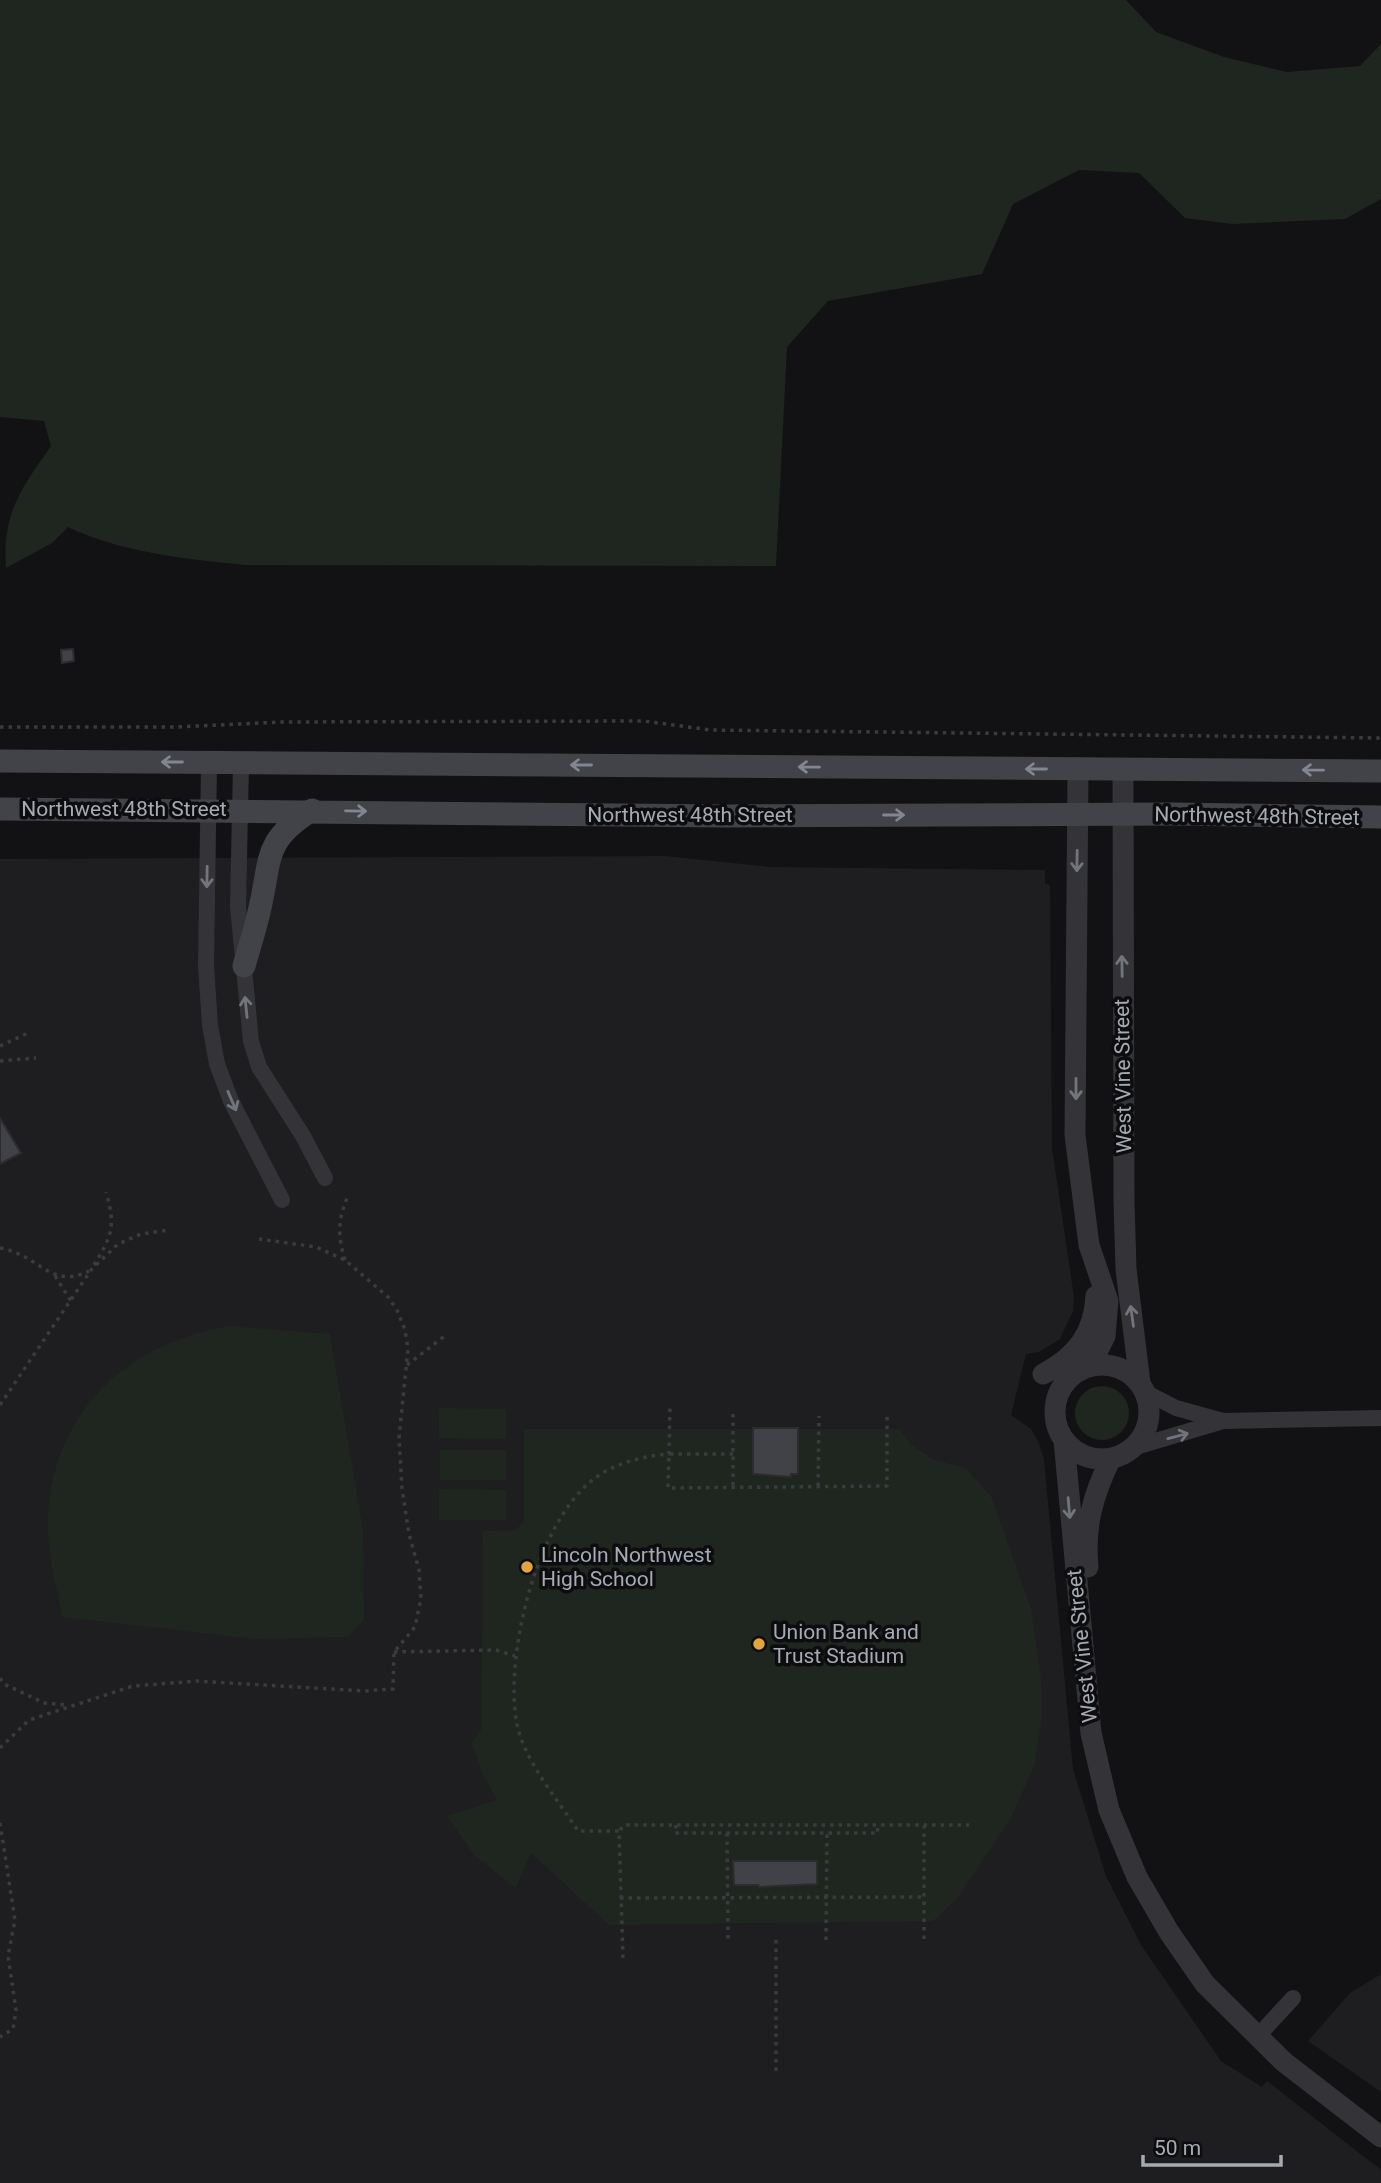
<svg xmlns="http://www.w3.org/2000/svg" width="1381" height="2183" font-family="Roboto,sans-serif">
	<rect width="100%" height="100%" fill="#121214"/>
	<path fill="#1e1e20" d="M665 856 770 867 1045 870V884L1050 885 1052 1148 1074 1297 1073 1311 1060 1339 1039 1352 1026 1354 1011 1415 1031 1429 1039 1443 1044 1460 1073 1769 1106 1876 1141 1945 1221 2061 1262 2087 1267 2081 1381 2170V2183H0V859Z
		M1381 1974V2092L1308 2041 1350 1993Z"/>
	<path fill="#1f261f" d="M0 0H1126L1156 32 1224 57 1287 72 1360 66 1381 44V199L1345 219 1233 224 1185 218 1139 173 1079 170 1013 204 982 274 828 301 787 347 776 566 246 565C186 559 123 553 68 527L52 543 6 568C2 513 21 489 51 446L44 421 0 417Z
		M229 1326 330 1334 363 1530 364 1620 348 1637 257 1639 62 1617C56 1583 45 1546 48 1512 57 1407 130 1343 229 1326Z
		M1075 1413a27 27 0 1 1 54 0a27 27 0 1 1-54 0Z
		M439 1408 506 1409V1439L439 1438Z
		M524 1429H899L912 1445 934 1460 966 1468 992 1498 1031 1609 1041 1679 1042 1719 1034 1766 1012 1816 957 1899 933 1921 609 1925 531 1853 516 1888 476 1857 447 1816 497 1800 482 1773 472 1743 481 1730 483 1531 515 1530 524 1522Z
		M440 1450H506V1480H440Z
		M439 1489 506 1490V1520H439Z"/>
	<path fill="#414247" stroke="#2c2c2f" stroke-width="2" d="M73 649 74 661 62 663 61 650Z
		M0 1118 21 1153 0 1164Z
		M753 1428H798V1474H791V1477L753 1474Z
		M733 1861H817V1884L759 1887 758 1885H734Z"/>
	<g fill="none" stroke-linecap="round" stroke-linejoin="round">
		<path stroke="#3a3b3f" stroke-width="3.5" stroke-dasharray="3.5 5" stroke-linecap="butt" d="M0 727H177L281 722 643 721 711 730 1381 738
			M0 1046 30 1032
			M0 1061 36 1058
			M0 1248C40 1255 50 1290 89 1271
			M345 1260C337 1235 338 1217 349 1194
			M94 1265C112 1236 116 1226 106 1192
			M55 1276 71 1301
			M407 1365 446 1335
			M0 1405 91 1270 118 1244 141 1234 169 1230
			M733 1414V1487
			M733 1454H669L668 1488 887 1486V1413
			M818 1486 819 1416
			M394 1652 496 1650 515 1656
			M0 1678 4 1684 44 1703 67 1705
			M0 1748 29 1720 133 1686 197 1681 364 1691 393 1689 394 1652 415 1627 421 1598 419 1570 409 1534 402 1489 399 1438 408 1349 405 1330 397 1310 388 1297 345 1260 316 1247 259 1239
			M0 1823 15 1920 8 1956 16 2010 13 2029 0 2037
			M676 1825 675 1833H878L877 1826
			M620 1830 624 1825H969
			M727 1833 728 1940
			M620 1898 924 1897
			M924 1939V1826
			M776 1940V2072
			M826 1940 827 1833
			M623 1958 619 1831H578C557 1798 522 1759 516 1719 506 1651 536 1528 590 1482 611 1464 642 1456 669 1454L670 1404"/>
		<path stroke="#343438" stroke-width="16" d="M209 763 206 966 210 1025 217 1064 231 1101 282 1200
			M241 763 238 907 251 1041 259 1067 303 1136 325 1178
			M1145 1392 1176 1408 1223 1421
			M1132 1448 1223 1421 1381 1418
			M1257 2037 1293 1998"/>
		<path stroke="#343438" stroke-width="21" d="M1078 768 1075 1135 1089 1245 1108 1301 1105 1336 1090 1366
			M1123 769 1124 1201 1126 1269 1140 1383
			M1055 1412a47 47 0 1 1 94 0a47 47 0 1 1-94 0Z
			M1043 1374C1076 1357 1094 1334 1096 1296
			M1064 1440 1091 1733 1109 1810 1137 1877 1169 1932 1205 1984 1284 2062 1381 2137
			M1088 1567C1084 1526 1093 1495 1111 1458"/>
		<path stroke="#424348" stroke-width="23" d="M0 761 1381 771
			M0 809 728 816 1174 814 1381 817
			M244 966C249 948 255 930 259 912 272 860 261 842 312 810"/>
	</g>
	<defs><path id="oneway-shaft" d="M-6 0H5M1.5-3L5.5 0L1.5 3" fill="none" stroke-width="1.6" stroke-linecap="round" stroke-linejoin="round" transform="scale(1.75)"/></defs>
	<g stroke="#82868e">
		<use href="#oneway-shaft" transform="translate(172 762) rotate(-180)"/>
		<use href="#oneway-shaft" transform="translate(581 765) rotate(-180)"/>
		<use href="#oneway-shaft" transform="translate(809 767) rotate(-179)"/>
		<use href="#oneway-shaft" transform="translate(1036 769) rotate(180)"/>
		<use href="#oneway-shaft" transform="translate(1313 770) rotate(-179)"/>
		<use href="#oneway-shaft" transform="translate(356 811) rotate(1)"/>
		<use href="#oneway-shaft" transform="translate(894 815)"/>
	</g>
	<g stroke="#72757c">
		<use href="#oneway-shaft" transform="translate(1077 861) rotate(91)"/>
		<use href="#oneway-shaft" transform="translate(207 877) rotate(91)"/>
		<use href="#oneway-shaft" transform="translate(1122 966) rotate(-91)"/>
		<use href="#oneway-shaft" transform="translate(246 1007) rotate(-96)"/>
		<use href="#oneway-shaft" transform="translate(1076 1089) rotate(90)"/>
		<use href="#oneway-shaft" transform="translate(232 1101) rotate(67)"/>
		<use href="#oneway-shaft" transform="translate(1132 1316) rotate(-98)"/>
		<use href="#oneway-shaft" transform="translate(1178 1436) rotate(-15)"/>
		<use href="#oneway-shaft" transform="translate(1069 1508) rotate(85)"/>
	</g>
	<g fill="#e2a43c" stroke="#0d0d0f" stroke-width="2.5">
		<circle cx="527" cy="1567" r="7"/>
		<circle cx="759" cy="1644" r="7"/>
	</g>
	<g text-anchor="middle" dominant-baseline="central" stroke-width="7" stroke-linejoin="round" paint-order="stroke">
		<g font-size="21" fill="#a5aab3" stroke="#0d0d0f">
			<text x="124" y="809">Northwest 48th Street</text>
			<text x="690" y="815">Northwest 48th Street</text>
			<text transform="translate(1257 816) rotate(1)">Northwest 48th Street</text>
			<text transform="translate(1123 1076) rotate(-91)">West Vine Street</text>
			<text transform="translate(1082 1646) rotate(-96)">West Vine Street</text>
		</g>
		<g font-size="21" fill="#a5aab3" stroke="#0d0d0f" text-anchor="start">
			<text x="541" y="1555">Lincoln Northwest<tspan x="541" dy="24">High School</tspan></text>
			<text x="773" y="1632">Union Bank and<tspan x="773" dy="24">Trust Stadium</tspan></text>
		</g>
	</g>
	<path d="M1143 2155v10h138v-10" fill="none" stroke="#a5aab3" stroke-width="3.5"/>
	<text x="1154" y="2155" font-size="21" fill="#a5aab3" stroke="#0d0d0f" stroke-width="5" paint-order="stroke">50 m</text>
</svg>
